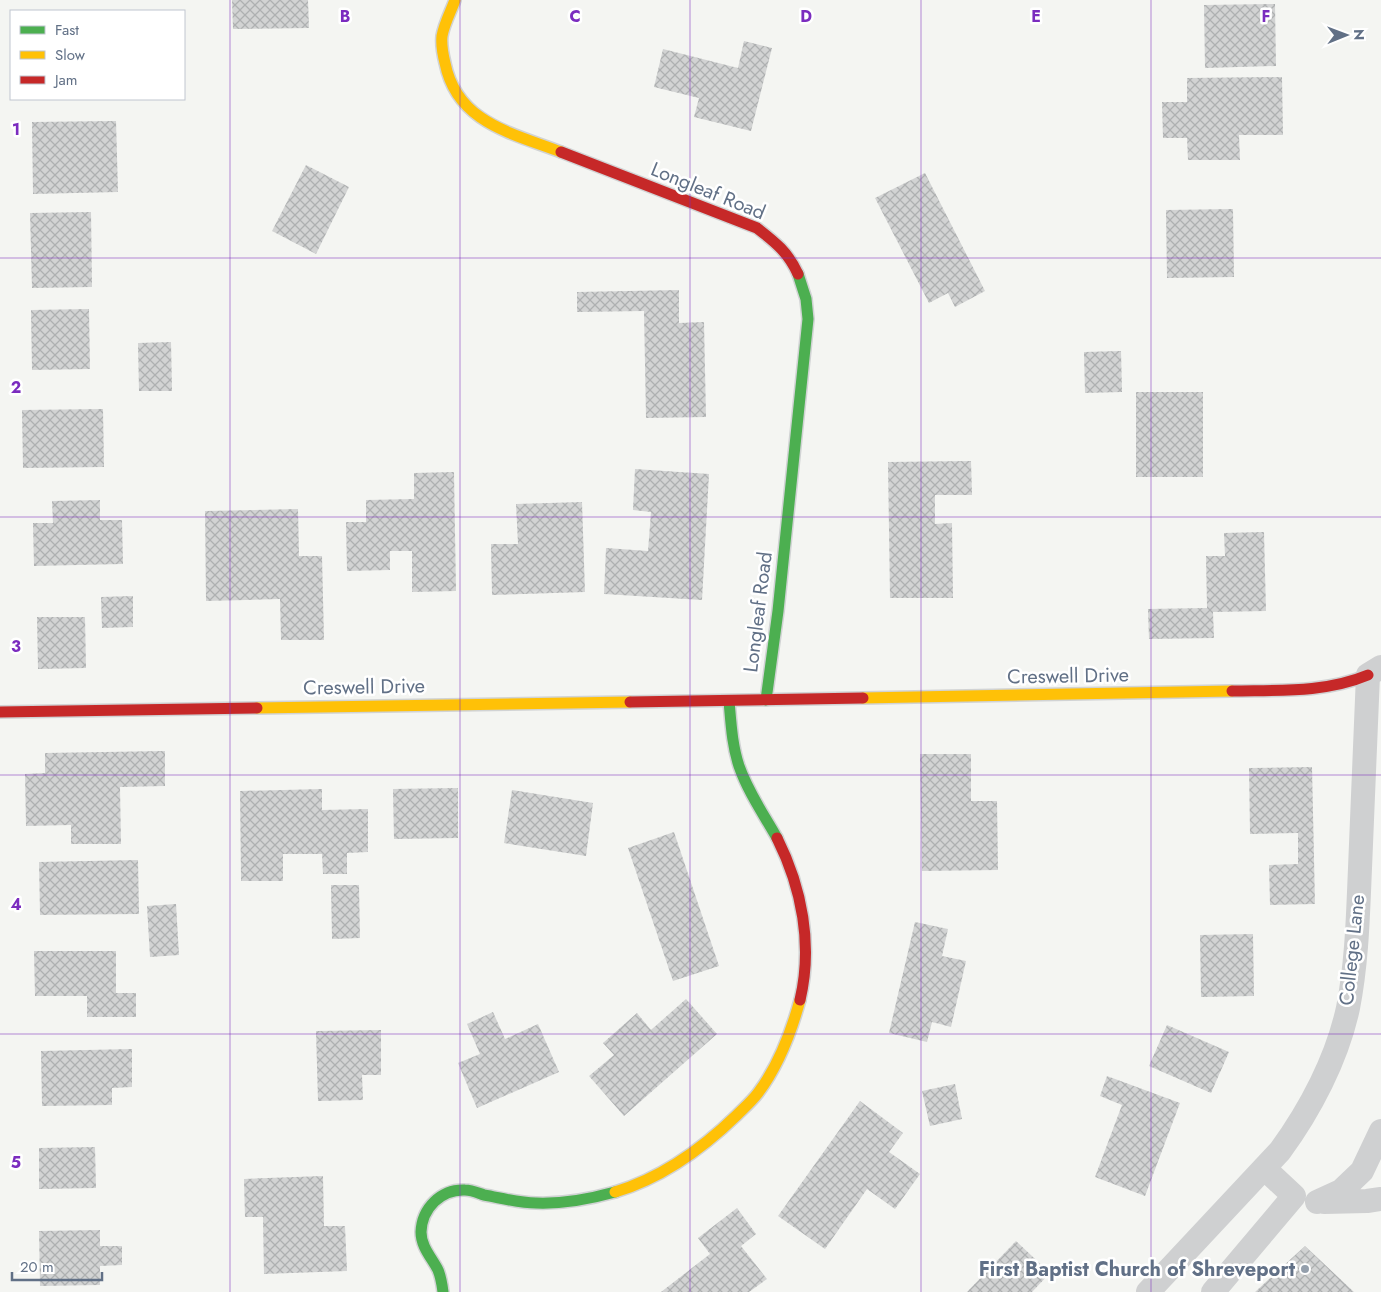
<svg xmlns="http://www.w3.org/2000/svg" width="1381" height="1292" font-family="Jost,sans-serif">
	<defs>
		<pattern id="building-cross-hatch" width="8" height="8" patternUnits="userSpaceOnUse" patternTransform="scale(1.25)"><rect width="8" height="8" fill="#d2d3d3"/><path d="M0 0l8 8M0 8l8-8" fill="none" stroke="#aeb0b1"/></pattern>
	</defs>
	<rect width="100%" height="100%" fill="#f4f5f2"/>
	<path fill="url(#building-cross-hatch)" d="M232 0H308L309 28 233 29Z
		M1275 4 1276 66 1205 68 1204 5Z
		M744 41 772 48 751 131 694 117 699 98 654 87 663 49 738 68Z
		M1282 77 1283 135H1239L1240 160H1188L1187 138H1163L1162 102H1187V78Z
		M116 121 118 192 33 194 32 122Z
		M306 165 349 187 316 254 272 231Z
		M925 173 985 291 955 307 948 293 929 303 875 198Z
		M1233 209 1234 277 1167 278 1166 210Z
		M91 212 92 287 32 288 30 213Z
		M679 290V323L704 322 706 417 646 418 644 311 577 312V292Z
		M89 309 90 369 32 370 31 310Z
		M171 342 172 391H139L138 343Z
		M1121 351 1122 392 1085 393 1084 352Z
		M1136 392H1203V477H1136Z
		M103 409 104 467 23 468 22 410Z
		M971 461 972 495H935V524L952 523 953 598H890L888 462Z
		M635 469 709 474 702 600 604 594 606 548 648 551 651 512 633 510Z
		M454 472 456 591 412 592V551H390V570L347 571 346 522H366V500L414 499V473Z
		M100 500V520H122L123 564 34 566 33 523H53L52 501Z
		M582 502 585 592 492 595 491 544H518L516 504Z
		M298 509 299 556H322L324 640H281L280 599 206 601 205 511Z
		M1264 532 1266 611 1213 612 1214 638 1149 639 1148 609 1207 608 1206 556H1225L1224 533Z
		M133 596V627L102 628 101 597Z
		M37 617H85L86 668 38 669Z
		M165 751V786L120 787 121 844H71V825L26 826 25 774 45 773V753Z
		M920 754H971V801H997L998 870 922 871Z
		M1312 767 1315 904 1270 905 1269 865 1298 864V833L1250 834 1249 768Z
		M458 788V838L394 839 393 789Z
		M322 789V810L368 809V852L347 853V874H323L322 854H283V881H241L240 791Z
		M512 790 593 803 586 856 504 843Z
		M674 832 719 966 673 981 628 848Z
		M138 860 139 914 40 915 39 862Z
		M331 885H359L360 938 332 939Z
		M176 904 179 955 150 957 147 906Z
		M915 922 948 929 942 956 966 961 951 1027 932 1022 927 1042 889 1033Z
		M1253 934 1254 996 1201 997 1200 935Z
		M34 951H116V993H136V1017H87V996H35Z
		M686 999 717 1034 624 1116 589 1076 614 1055 603 1043 637 1013 651 1030Z
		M493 1012 505 1039 538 1024 559 1072 477 1108 458 1063 480 1054 467 1024Z
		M1167 1025 1229 1052 1211 1093 1149 1066Z
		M381 1030V1075H362L363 1100 318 1101 316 1031Z
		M132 1049V1087L112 1088V1105L42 1106 41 1051Z
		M1107 1076 1180 1103 1145 1196 1095 1177 1122 1105 1100 1096Z
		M955 1084 962 1119 930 1126 922 1091Z
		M860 1101 903 1133 889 1152 920 1174 895 1209 867 1189 825 1249 778 1216Z
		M95 1147 96 1188 39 1189V1148Z
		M323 1176 324 1226H345L347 1271 264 1274 263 1217H245L244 1179Z
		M737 1208 756 1234 741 1246 767 1279 749 1292H661L710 1254 698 1238Z
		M100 1230V1246H122V1265L100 1266V1285L40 1286 39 1231Z
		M1016 1241 1050 1273 1032 1292H967Z
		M1305 1246 1354 1292H1255Z"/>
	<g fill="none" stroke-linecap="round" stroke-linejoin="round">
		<g stroke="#d1d3d4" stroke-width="14">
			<path id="fast" d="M766 700 778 611 808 319 806 299 798 274
				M729 701C731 723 732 745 739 766 748 792 764 815 777 838
				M443 1292C442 1284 441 1277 438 1270 432 1258 421 1247 421 1232 422 1208 441 1189 465 1190 472 1190 478 1193 484 1195 501 1198 519 1203 536 1203 562 1204 590 1199 615 1192"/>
		</g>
		<g stroke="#d1d3d4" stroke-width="14">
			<path id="slow" d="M455 0C451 11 444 24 442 36 441 45 443 55 445 63 457 123 512 133 561 152
				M863 698 1232 691
				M257 708 630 702
				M615 1192C662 1178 702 1149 737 1115 744 1108 752 1101 758 1093 779 1065 791 1033 800 1000"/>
		</g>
		<g stroke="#d1d3d4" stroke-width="14">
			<path id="jam" d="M561 152 757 228C775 242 788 252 798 274
				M1232 691C1278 690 1325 693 1368 675
				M630 702 863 698
				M0 712 257 708
				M777 838C802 888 813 945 800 1000"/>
		</g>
		<path stroke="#cfd0d1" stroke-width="24" d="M1317 1202 1341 1191 1362 1171 1381 1131
			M1324 1202 1367 1201 1381 1199
			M1148 1292 1280 1151C1310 1110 1337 1059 1348 1008 1357 962 1358 915 1360 868 1363 804 1365 739 1368 675L1381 667
			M1213 1292 1294 1196 1264 1168"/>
		<use href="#fast" stroke="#4caf50" stroke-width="11"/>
		<use href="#slow" stroke="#ffc107" stroke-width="11"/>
		<use href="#jam" stroke="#c62828" stroke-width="11"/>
	</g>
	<path fill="none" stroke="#7b2cbf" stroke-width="1" stroke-opacity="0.55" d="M230 0V1292M460 0V1292M690 0V1292M921 0V1292M1151 0V1292M0 258H1381M0 517H1381M0 775H1381M0 1034H1381"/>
	<circle fill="#949fac" stroke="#fff" stroke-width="2" cx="1305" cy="1269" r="5"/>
	<g text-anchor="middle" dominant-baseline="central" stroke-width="5" stroke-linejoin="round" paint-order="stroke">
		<g font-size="20" fill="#617086" stroke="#fff">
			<text transform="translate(708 191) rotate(22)">Longleaf Road</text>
			<text transform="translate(758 612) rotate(-83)">Longleaf Road</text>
			<text transform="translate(1068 676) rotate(-1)">Creswell Drive</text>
			<text transform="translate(364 687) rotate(-1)">Creswell Drive</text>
			<text transform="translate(1352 950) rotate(-84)">College Lane</text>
		</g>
		<g font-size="20" font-weight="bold" fill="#617086" stroke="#fff" text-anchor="end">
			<text x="1295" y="1269">First Baptist Church of Shreveport</text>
		</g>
	</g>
	<g font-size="16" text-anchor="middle" font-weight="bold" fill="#7b2cbf" stroke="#fff" stroke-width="5" stroke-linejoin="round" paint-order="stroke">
		<text x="345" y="22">B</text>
		<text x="575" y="22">C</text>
		<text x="806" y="22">D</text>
		<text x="1036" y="22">E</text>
		<text x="1266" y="22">F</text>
		<text x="16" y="135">1</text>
		<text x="16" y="393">2</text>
		<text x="16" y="652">3</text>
		<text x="16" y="910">4</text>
		<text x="16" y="1168">5</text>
	</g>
	<rect x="10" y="10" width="175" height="90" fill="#ffffff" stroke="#c0c6cf"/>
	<rect x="20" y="26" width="25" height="8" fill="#4caf50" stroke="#c0c6cf"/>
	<text x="55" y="35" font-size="15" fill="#617086">Fast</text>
	<rect x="20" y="51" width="25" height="8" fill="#ffc107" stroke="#c0c6cf"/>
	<text x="55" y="60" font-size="15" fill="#617086">Slow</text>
	<rect x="20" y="76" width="25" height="8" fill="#c62828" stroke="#c0c6cf"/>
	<text x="55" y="85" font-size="15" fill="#617086">Jam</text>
	<g transform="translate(1346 35) rotate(89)" stroke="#ffffff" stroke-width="4" paint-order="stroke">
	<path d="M0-4L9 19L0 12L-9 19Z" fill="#617086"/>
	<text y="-8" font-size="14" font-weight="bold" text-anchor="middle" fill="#617086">N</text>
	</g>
	<path d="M12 1272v8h90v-8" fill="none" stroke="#617086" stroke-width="2.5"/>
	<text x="20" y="1272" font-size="15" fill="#617086" stroke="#ffffff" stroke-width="4" paint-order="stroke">20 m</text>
</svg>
